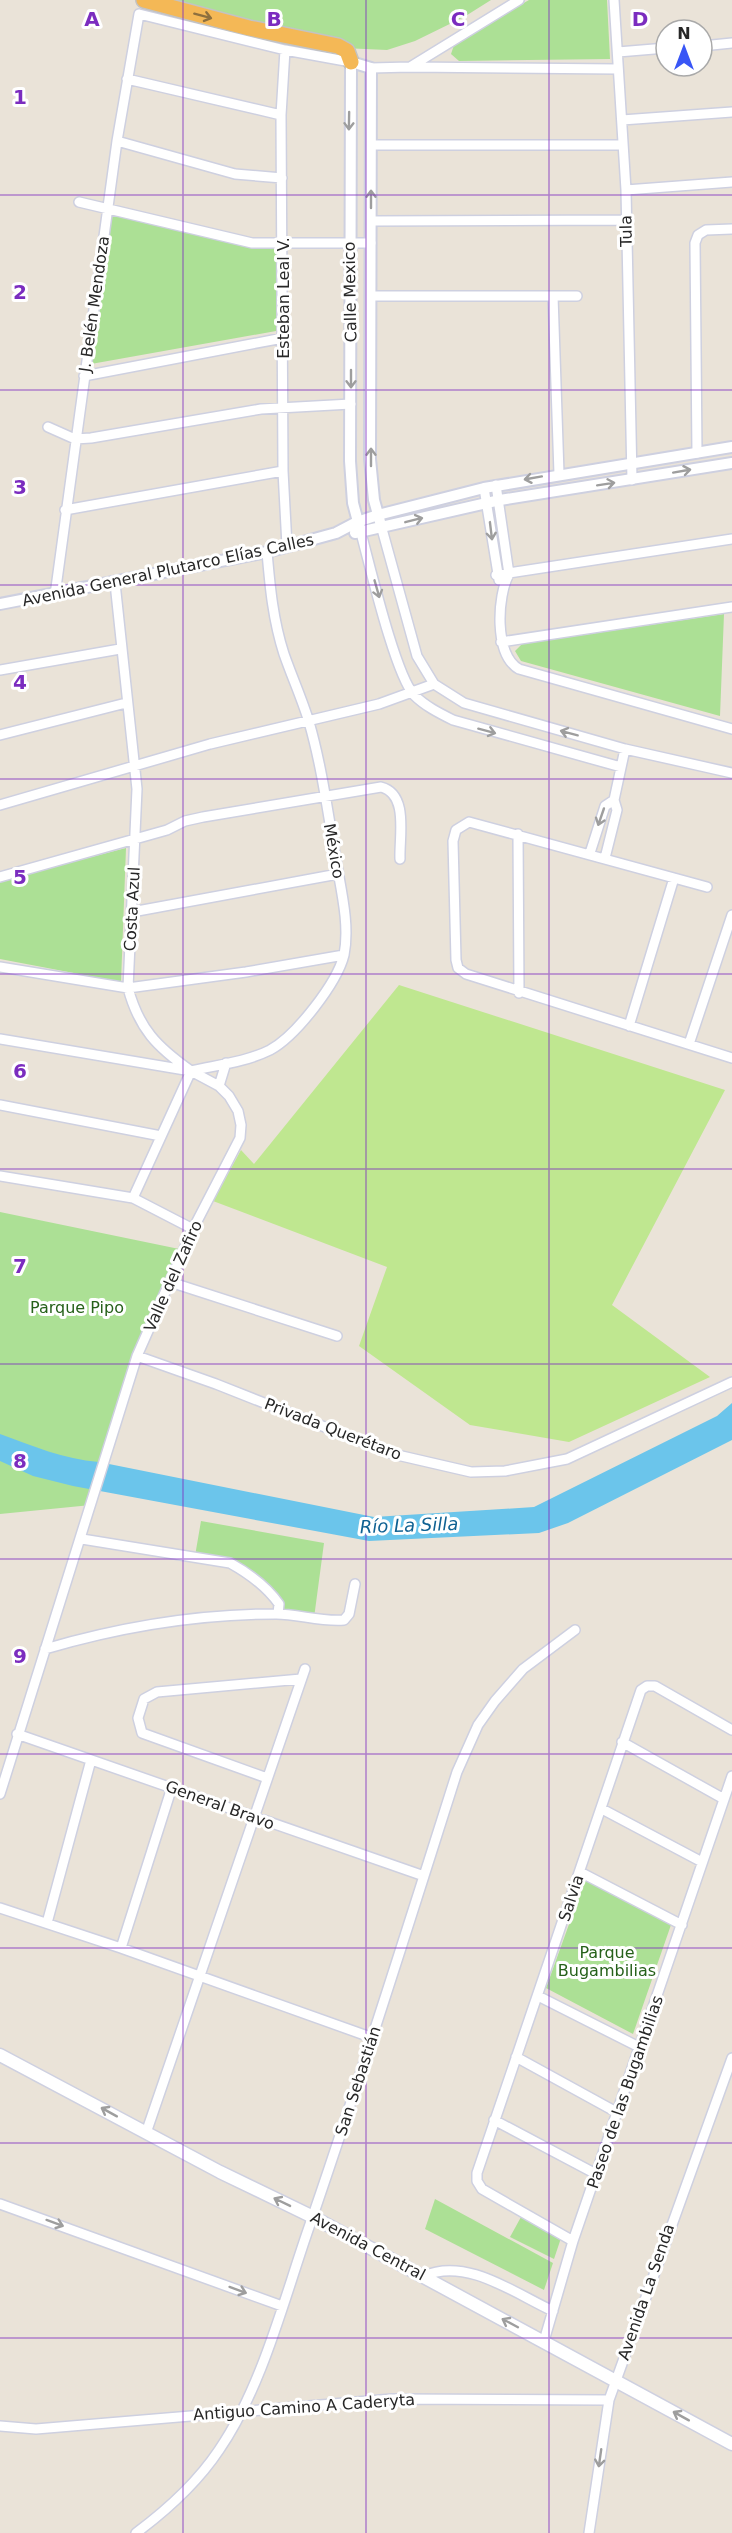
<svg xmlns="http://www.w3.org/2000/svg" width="732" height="2533" font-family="'DejaVu Sans',sans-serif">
	<rect width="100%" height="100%" fill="#eae3d8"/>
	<path fill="#ace095" d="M136 0H491L464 17 415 41 387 50 343 48 160 3Z
		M529 0H607L610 59 459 61 451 54 455 42Z
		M112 213 238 245 276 248V331L91 364Z
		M724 614 720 716 521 661 515 651 522 644Z
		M126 848 121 982 0 959V881Z
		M0 1212 184 1250 133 1371 91 1505 0 1514Z
		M201 1521 324 1543 314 1618 278 1614 279 1604 243 1570 195 1556Z
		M585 1880 672 1922 633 2034 546 1988Z
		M435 2199 553 2263 544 2290 425 2229Z
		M521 2217 561 2238 554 2259 510 2237Z"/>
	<path fill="#bfe790" d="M399 985 725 1090 612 1305 710 1377 569 1442 470 1425 359 1346 387 1267 213 1201 241 1150 254 1164Z"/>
	<path fill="#6bc5eb" d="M732 1403V1440L568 1523 539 1533 369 1541 73 1486 33 1476 0 1461V1434C33 1446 63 1459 99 1462L374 1517 534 1507 717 1416Z"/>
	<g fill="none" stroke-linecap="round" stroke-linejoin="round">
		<g stroke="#ced0e0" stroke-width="12">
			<path id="minor" d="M614 0 626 190 632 480
				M702 46 732 43
				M285 50 281 115 283 471 287 546
				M618 52 666 48
				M410 67 618 69
				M371 68 410 67 519 0
				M127 79 281 115
				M622 120 732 112
				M117 141 235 174 282 178
				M371 145H623
				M626 190 732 182
				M79 202 252 243H371
				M371 221 626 220
				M371 296H577
				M553 296 559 474
				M84 376 283 338
				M48 427 75 439 91 438 261 409 351 404
				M697 453 695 243 698 235 706 230 732 229
				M496 485 509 574C497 596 494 655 519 669L732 729
				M484 488 499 580
				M65 510 283 471
				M382 529 417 656 434 684 464 703 625 749 732 773
				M361 533C370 566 395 674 414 695 425 706 439 713 453 720L621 767
				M496 575 732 539
				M115 583 137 789 128 988C139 1029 157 1047 191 1071L133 1198
				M55 595 117 141 139 14 285 50 351 62
				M501 642 732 607
				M0 670 120 649
				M0 735 126 703
				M0 805 210 744 379 704 434 684
				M518 834 519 993
				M590 853 605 806 614 800
				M605 858 617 810 614 800 625 749
				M0 877 167 830 185 821 203 817 381 787C409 794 399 837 400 859
				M707 887 469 822 456 830 453 841 456 960 458 968 466 974 732 1058
				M132 912 338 874
				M0 967 128 988 246 972 344 955
				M629 1026 674 878
				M0 1039 191 1071 219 1086 229 1096 238 1111 241 1125 240 1138 193 1229 137 1356 0 1794
				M689 1044 732 915
				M191 1071C217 1065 246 1062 270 1050 296 1036 337 983 344 955 350 925 341 890 336 860 328 814 322 767 309 722 302 699 292 677 284 654 273 620 270 587 267 552
				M219 1086 226 1063
				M0 1105 161 1136
				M0 1176 133 1198 193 1229
				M170 1282 337 1336
				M137 1356 216 1384 393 1454 471 1472 505 1471 567 1459 732 1382
				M82 1539 230 1563C248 1573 267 1587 279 1604L278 1614
				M45 1649C120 1627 197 1614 276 1614 298 1614 321 1622 344 1620L349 1614 355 1584
				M17 1734 424 1876
				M622 1742 724 1799
				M267 1778 142 1733 138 1718 144 1699 157 1692 301 1679
				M602 1809 702 1862
				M580 1872 682 1925
				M0 1908 121 1948 373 2038
				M47 1923 91 1760
				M121 1948 172 1787
				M538 1996 641 2048
				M516 2057 618 2113
				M494 2120 596 2174
				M146 2133 305 1669
				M0 2204 282 2306
				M573 2241 482 2189 477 2181V2173L641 1690 647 1686H655L732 1730
				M424 2276C466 2257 514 2293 553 2311
				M544 2341 573 2241 732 1776
				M0 2426 36 2429 392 2399 609 2400
				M136 2533C167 2510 197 2483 219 2450 261 2389 283 2303 307 2233 360 2080 408 1926 457 1772L478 1725 495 1701 523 1669 575 1630
				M589 2533 609 2400 732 2058"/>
		</g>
		<g stroke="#ced0e0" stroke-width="14">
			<path id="tertiary" d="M355 533 500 500 732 463
				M361 533 353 503 350 461 351 62 371 68 370 459 374 500 382 529
				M0 604 267 552 336 533 357 522 378 515 484 488 732 447"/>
		</g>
		<g stroke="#ced0e0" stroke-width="15">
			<path id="secondary" d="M0 2055 220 2172 313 2217 732 2444"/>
		</g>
		<g stroke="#c3c3c3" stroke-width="18">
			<path id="trunk" d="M144 0 249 28 338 46 347 51 351 62"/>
		</g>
		<use href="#minor" stroke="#fff" stroke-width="9"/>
		<use href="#tertiary" stroke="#fff" stroke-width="10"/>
		<use href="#secondary" stroke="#fff" stroke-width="12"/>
		<use href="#trunk" stroke="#f4b856" stroke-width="15"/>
	</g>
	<defs><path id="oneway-shaft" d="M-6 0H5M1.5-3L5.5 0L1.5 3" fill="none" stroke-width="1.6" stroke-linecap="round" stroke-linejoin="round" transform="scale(1.5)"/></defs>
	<use stroke="#8e703e" href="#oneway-shaft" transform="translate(203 16) rotate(15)"/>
	<g stroke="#9e9e9e">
		<use href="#oneway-shaft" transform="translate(349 121) rotate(91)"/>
		<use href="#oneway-shaft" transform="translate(371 199) rotate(-90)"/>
		<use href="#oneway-shaft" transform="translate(351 379) rotate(90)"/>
		<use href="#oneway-shaft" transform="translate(371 457) rotate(-90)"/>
		<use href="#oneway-shaft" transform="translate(682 471) rotate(-10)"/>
		<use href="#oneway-shaft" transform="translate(533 478) rotate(170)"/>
		<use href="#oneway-shaft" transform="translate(606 484) rotate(-9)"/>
		<use href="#oneway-shaft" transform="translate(414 520) rotate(-14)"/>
		<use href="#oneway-shaft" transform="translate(491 531) rotate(83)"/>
		<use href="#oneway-shaft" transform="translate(377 589) rotate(74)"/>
		<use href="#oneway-shaft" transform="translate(487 731) rotate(15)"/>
		<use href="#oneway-shaft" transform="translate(569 733) rotate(-165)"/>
		<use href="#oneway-shaft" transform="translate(601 817) rotate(109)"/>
		<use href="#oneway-shaft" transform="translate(109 2112) rotate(-151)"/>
		<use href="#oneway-shaft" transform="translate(282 2202) rotate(-154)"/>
		<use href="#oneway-shaft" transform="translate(55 2223) rotate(20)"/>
		<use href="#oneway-shaft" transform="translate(238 2290) rotate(20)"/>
		<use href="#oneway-shaft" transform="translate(510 2323) rotate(-152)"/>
		<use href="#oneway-shaft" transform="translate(681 2416) rotate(-151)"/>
		<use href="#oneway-shaft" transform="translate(600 2458) rotate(98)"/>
	</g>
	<path fill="none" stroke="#7b2cbf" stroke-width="1.5" stroke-opacity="0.55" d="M183 0V2533M366 0V2533M549 0V2533M0 195H732M0 390H732M0 585H732M0 779H732M0 974H732M0 1169H732M0 1364H732M0 1559H732M0 1754H732M0 1948H732M0 2143H732M0 2338H732"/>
	<g text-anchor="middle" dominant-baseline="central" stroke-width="6" stroke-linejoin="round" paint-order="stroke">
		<g font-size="16" fill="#272727" stroke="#fff">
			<text transform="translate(626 231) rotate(-91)">Tula</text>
			<text transform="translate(350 292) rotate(-91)">Calle Mexico</text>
			<text transform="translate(283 298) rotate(-90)">Esteban Leal V.</text>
			<text transform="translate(94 304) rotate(-82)">J. Belén Mendoza</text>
			<text transform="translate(168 570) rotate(-12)">Avenida General Plutarco Elías Calles</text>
			<text transform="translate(334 851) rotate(80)">México</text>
			<text transform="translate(132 909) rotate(-87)">Costa Azul</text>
			<text transform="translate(173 1276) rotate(-66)">Valle del Zafiro</text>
			<text transform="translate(333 1429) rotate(21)">Privada Querétaro</text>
			<text transform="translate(220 1805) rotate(20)">General Bravo</text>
			<text transform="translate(571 1898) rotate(-72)">Salvia</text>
			<text transform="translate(358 2081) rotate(-72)">San Sebastián</text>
			<text transform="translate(625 2092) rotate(-71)">Paseo de las Bugambilias</text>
			<text transform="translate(368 2246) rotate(28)">Avenida Central</text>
			<text transform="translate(646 2292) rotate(-71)">Avenida La Senda</text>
			<text transform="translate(304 2407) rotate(-4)">Antiguo Camino A Caderyta</text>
		</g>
		<g font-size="16" fill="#26611a" stroke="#fff">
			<text x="77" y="1307">Parque Pipo</text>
			<text x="607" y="1952">Parque<tspan x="607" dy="18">Bugambilias</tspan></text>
		</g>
		<g font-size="18" font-style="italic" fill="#0f6192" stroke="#fff">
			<text transform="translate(409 1525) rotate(-2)">Río La Silla</text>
		</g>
	</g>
	<g font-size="20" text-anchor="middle" font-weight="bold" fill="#7b2cbf" stroke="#fff" stroke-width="6" stroke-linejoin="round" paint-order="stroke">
		<text x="92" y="26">A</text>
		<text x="274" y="26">B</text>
		<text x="458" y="26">C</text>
		<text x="640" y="26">D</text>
		<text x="20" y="104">1</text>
		<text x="20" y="299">2</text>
		<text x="20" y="494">3</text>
		<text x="20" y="689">4</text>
		<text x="20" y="884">5</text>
		<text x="20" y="1078">6</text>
		<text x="20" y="1273">7</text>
		<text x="20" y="1468">8</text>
		<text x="20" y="1663">9</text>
	</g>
	<g transform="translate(684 48)"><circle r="28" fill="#ffffff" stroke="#a9a9a9" stroke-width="1.5"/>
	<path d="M0-4.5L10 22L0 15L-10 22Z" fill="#3956f6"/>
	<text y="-9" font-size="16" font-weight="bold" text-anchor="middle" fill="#272727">N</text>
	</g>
</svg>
